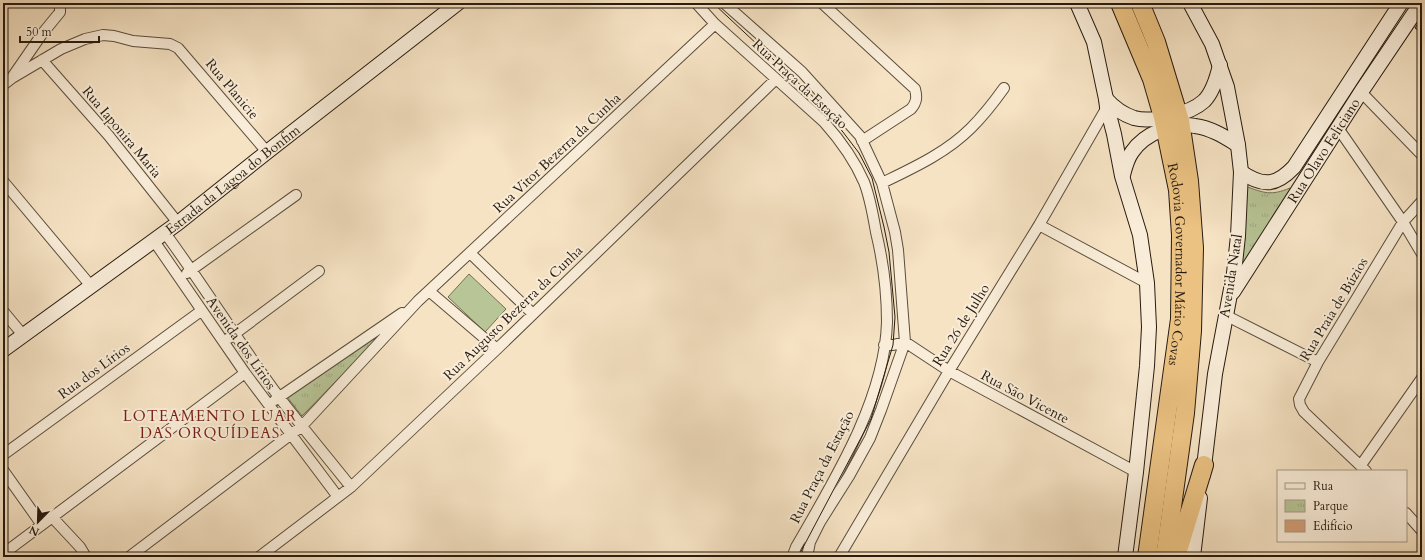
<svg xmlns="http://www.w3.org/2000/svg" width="1425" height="560" font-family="Cardo,serif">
	<defs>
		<pattern id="park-tufts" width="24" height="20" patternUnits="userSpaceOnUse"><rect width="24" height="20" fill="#b8c597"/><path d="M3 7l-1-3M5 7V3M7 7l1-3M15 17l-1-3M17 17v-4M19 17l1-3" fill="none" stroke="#9ea981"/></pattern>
		<filter id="shadow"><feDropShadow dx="2.5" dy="4.5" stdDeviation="0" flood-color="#0004"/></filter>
	</defs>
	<rect width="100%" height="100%" fill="#f6e3c4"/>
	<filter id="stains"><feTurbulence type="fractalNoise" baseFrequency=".005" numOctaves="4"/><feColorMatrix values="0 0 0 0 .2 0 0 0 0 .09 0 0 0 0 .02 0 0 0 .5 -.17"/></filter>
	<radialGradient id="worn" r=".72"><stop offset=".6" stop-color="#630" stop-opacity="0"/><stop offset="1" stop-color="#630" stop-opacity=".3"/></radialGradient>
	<path fill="url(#park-tufts)" stroke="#707053" d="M1245 186C1264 193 1271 196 1290 188L1291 196 1240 272Z
		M394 322 302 416 287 397Z"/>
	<path fill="#b8c597" stroke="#707053" d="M469 274 506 309 485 332 448 297Z"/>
	<path fill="#d49e77" stroke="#271b0f" filter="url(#shadow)" d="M1422 17V33L1415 28Z"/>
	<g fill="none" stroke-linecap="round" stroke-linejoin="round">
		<g stroke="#5b4d3c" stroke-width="12">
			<path id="street" d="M696 3 715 24 824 122C840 140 854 159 864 182 870 197 873 215 876 232 883 261 887 292 887 322 885 399 834 481 796 547L793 555 795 557
				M724 3 802 72 860 136 882 183 895 232 898 250 905 342 881 410 870 438 849 476 820 522 810 542 807 557
				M822 3 915 89C917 97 917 102 911 109L862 141
				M42 60 109 136 178 223
				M13 76 42 34 60 12V3
				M3 85 12 78 61 49 85 39 103 35 114 36 133 41 170 44 178 48 267 152
				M1361 92 1422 155
				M1338 128 1403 222 1422 254
				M3 181 91 286
				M882 183C913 168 946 153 971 128 983 116 994 102 1004 88
				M1039 225 1147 283
				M165 233C204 286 239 343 279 397 302 427 327 457 351 487
				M154 241 245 373 338 497
				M470 253 533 314
				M187 273 296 195
				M429 291 497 349
				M3 311 23 335
				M1225 315 1318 362
				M229 338 319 271
				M884 345H893L905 342 949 371 1136 472
				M275 400 402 313
				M3 455 201 311
				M1361 465 1422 378
				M3 470 42 525
				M1366 471 1304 412 1300 405 1299 399 1318 362 1403 222 1422 201
				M1406 513 1422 531
				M52 517 80 547 86 557
				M3 554 245 373
				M129 557 302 426 418 301 715 24
				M259 557 351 487 497 349 776 79
				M839 557 949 371 1039 225 1107 107"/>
		</g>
		<g stroke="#271b0f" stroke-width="16">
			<g id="secondary">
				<path d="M1077 3 1094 42 1106 99 1107 107 1114 134 1122 176 1140 235 1147 283 1149 327 1147 366 1136 472 1125 557"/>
				<path d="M1190 3 1212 44 1227 87 1238 145 1241 172 1238 236 1234 273 1215 374 1203 475"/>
				<path d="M1106 99C1114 108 1122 114 1134 118 1152 123 1190 114 1204 101 1213 92 1217 78 1220 65"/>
				<path d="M1241 172C1263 187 1276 186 1294 167L1401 3"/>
				<path d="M1123 175C1125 167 1127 159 1132 152 1145 133 1173 122 1195 126 1211 128 1225 137 1238 145"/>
				<path id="s1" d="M1233 292 1361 92 1421 3"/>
				<path id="s2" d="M3 350 178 223 267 152 458 3"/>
				<path d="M1193 557 1200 498"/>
			</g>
		</g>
		<g stroke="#271b0f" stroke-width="20">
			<g id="highway">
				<path id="s3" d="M1120 3 1152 79 1163 117 1178 190 1181 235 1180 319 1147 557"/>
				<path d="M1140 3 1156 42 1180 121 1189 181 1194 248 1192 331 1185 413 1165 557"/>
				<path d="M1176 557 1204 465"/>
			</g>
		</g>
		<use href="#street" stroke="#f9edd9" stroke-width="10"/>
		<use href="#secondary" stroke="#f9edd9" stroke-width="14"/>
		<use href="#highway" stroke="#ebc282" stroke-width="18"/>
		<path stroke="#271b0f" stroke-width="1" d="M713 3 823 106 859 153 872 178 884 227 889 252 895 317 893 345 871 419 798 557"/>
	</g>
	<g text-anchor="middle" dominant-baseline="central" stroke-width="4" stroke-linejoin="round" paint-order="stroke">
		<g font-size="14" fill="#271b0f" stroke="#f9edd9">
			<text transform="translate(800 84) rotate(43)">Rua Praça da Estação</text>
			<text transform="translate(232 89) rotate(50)">Rua Planicie</text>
			<text transform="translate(122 132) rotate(50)">Rua Iaponira Maria</text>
			<text stroke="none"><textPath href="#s1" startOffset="168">Rua Olavo Feliciano</textPath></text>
			<text transform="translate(557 153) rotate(-43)">Rua Vitor Bezerra da Cunha</text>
			<text stroke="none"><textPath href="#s2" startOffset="286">Estrada da Lagoa do Bonfim</textPath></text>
			<text stroke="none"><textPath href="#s3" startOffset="271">Rodovia Governador Mário Covas</textPath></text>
			<text transform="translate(1231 276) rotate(-81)">Avenida Natal</text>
			<text transform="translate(1334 309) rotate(-59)">Rua Praia de Búzios</text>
			<text transform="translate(513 313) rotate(-44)">Rua Augusto Bezerra da Cunha</text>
			<text transform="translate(961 325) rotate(-58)">Rua 26 de Julho</text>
			<text transform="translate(241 343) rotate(55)">Avenida dos Lírios</text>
			<text transform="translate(94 371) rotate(-36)">Rua dos Lírios</text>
			<text transform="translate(1025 397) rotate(28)">Rua São Vicente</text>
			<text transform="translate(822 467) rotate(-63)">Rua Praça da Estação</text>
		</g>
		<g font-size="15" letter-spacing="1" fill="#7a1f14" stroke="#f9edd9">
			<text x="210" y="416">LOTEAMENTO LUAR<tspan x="210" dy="17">DAS ORQUÍDEAS</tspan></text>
		</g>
	</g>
	<rect width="1425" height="560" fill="none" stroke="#f6e3c4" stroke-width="16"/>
	<rect x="4" y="4" width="1417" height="552" fill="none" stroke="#271b0f" stroke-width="2"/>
	<rect x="8" y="8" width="1409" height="544" fill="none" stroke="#271b0f"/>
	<rect x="1277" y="470" width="130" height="72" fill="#f9edd9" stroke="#a59988"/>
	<rect x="1285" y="483" width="20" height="6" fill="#f9edd9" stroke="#a59988"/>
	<text x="1313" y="490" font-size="12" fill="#271b0f">Rua</text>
	<rect x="1285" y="500" width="20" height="12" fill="url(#park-tufts)" stroke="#a59988"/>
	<text x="1313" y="510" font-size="12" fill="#271b0f">Parque</text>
	<rect x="1285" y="520" width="20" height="12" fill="#d49e77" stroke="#a59988"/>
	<text x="1313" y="530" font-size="12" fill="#271b0f">Edifício</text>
	<g transform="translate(38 522) rotate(203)" stroke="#f9edd9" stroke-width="3" paint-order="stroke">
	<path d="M0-3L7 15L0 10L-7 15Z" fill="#271b0f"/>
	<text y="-6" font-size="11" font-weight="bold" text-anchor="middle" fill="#271b0f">N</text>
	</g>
	<path d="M20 36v6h79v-6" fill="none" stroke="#271b0f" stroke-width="2"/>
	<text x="26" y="36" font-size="12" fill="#271b0f" stroke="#f9edd9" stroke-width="3" paint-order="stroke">50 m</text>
	<rect width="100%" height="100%" filter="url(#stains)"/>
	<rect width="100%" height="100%" fill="url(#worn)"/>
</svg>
